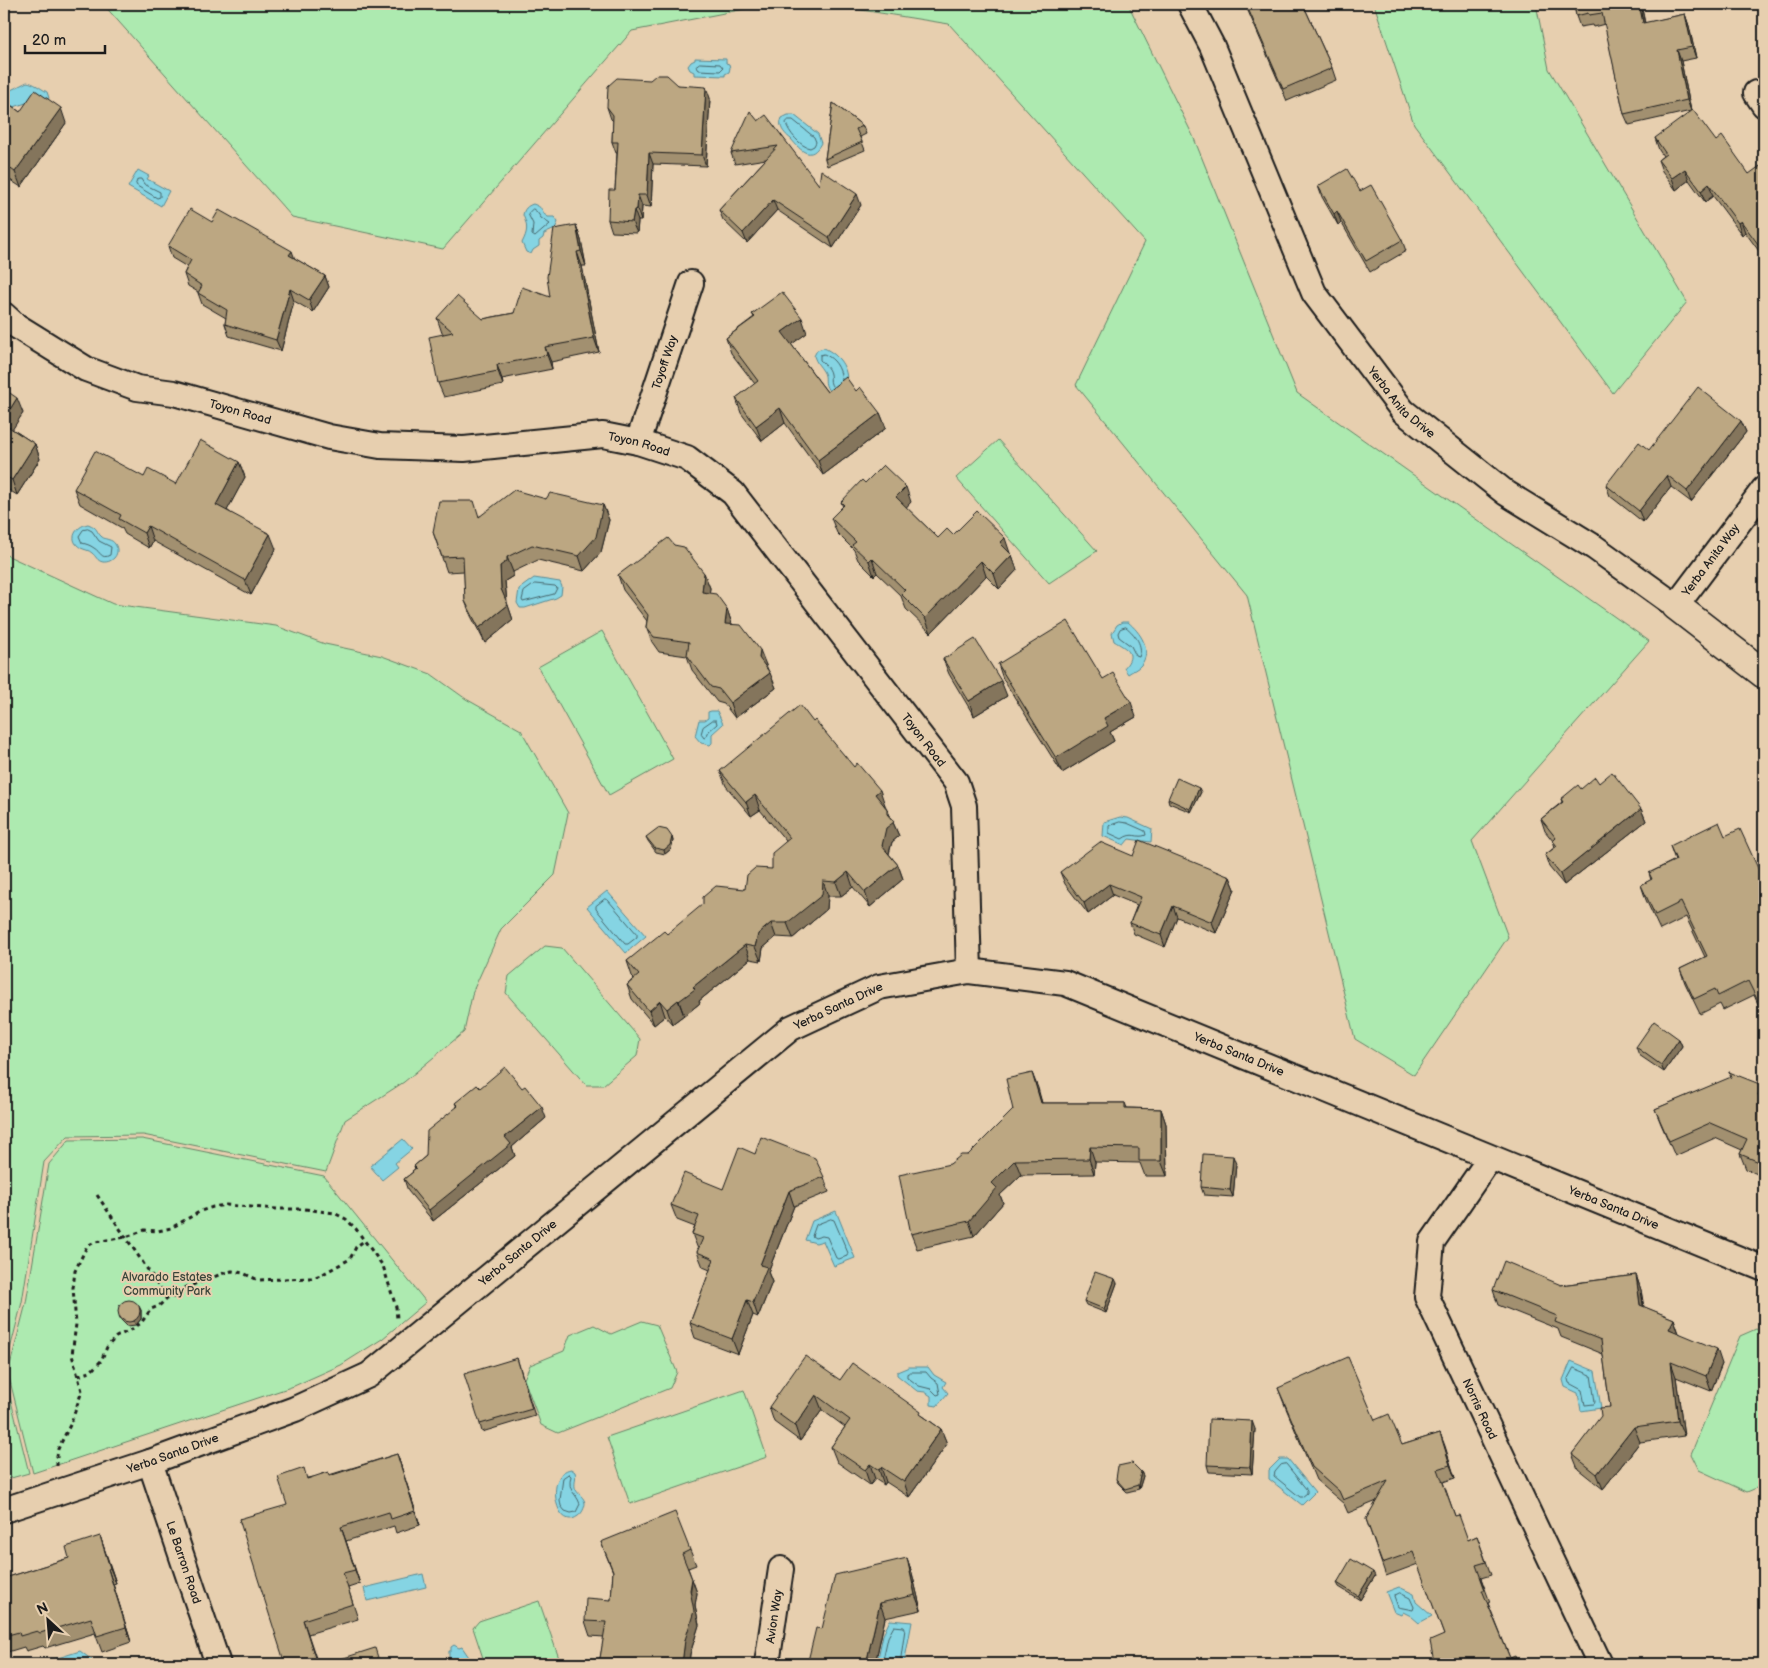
<svg xmlns="http://www.w3.org/2000/svg" width="1768" height="1668" font-family="'Balsamiq Sans',sans-serif">
	<rect width="100%" height="100%" fill="#e7cfaf"/>
	<filter id="ink" filterUnits="userSpaceOnUse"><feTurbulence type="fractalNoise" baseFrequency=".02" numOctaves="2"/><feDisplacementMap in="SourceGraphic" scale="10" xChannelSelector="R" yChannelSelector="G"/><feConvolveMatrix kernelMatrix="1 2 1 2 8 2 1 2 1" color-interpolation-filters="sRGB"/></filter>
	<g filter="url(#ink)">
		<path fill="#adeab0" stroke="#648366" d="M103 4H770L632 31 443 249 292 217Z
			M824 4H1128L1193 136 1297 393 1649 641 1472 841 1508 937 1414 1075 1355 1039 1247 595 1076 385 1145 242 949 24Z
			M1374 4H1536L1549 69 1687 302 1613 393 1414 124Z
			M998 440 1097 551 1049 583 956 478Z
			M4 554 113 604 276 626 325 644 382 656 431 674 466 699 521 730 568 813 555 875 501 929 473 991 464 1032 404 1082 345 1120 326 1172 143 1135 68 1136 44 1162 22 1302 4 1373 29 1473 4 1480Z
			M602 631 673 759 609 795 538 667Z
			M545 946 562 948 640 1039 637 1056 603 1085H586L506 993 509 976Z
			M142 1139 324 1176 426 1302 382 1339 341 1365 294 1386 33 1473 8 1373 26 1303 49 1164 69 1140Z
			M642 1321 657 1325 677 1372 670 1388 558 1433 541 1425 524 1379 530 1365 564 1351 570 1335 594 1325 611 1334Z
			M1756 1329 1764 1332V1479L1761 1486 1747 1492 1699 1470 1691 1454 1740 1336Z
			M744 1390 767 1457 630 1504 607 1437Z
			M539 1601 561 1664H485L473 1628 479 1621Z"/>
		<path fill="#85d4e3" stroke="#5b8a93" d="M695 58 726 59V63L729 64 730 68 729 72 725 74V76L694 75V72L690 70 688 66 691 62 695 60Z
			M27 82C34 83 40 88 47 92L49 98 44 104 29 102 14 107 8 104 6 98 9 91Z
			M788 115H794L818 134 821 143C811 162 801 151 791 139 787 136 782 131 781 126 780 123 781 121 782 118Z
			M138 170 149 176 147 179 169 191 161 206 128 187Z
			M533 204C539 206 542 208 544 214L548 217H554L558 222 555 229 544 234 543 238 539 241V246L533 250 531 254 526 252 522 243C528 231 528 227 523 215 524 209 527 206 533 204Z
			M824 348C839 355 848 367 847 384L829 391C822 381 828 379 823 371 820 366 816 363 814 356L817 350Z
			M88 524C99 528 95 531 102 537 106 540 112 539 115 544 121 553 113 563 103 562 97 561 96 556 92 553 89 550 85 550 81 548 67 540 76 526 88 524Z
			M534 578 560 582 562 587 561 595 556 598 525 608H520L517 603 519 589Z
			M1122 622H1128C1140 632 1153 650 1141 665 1138 669 1132 671 1128 674L1124 668C1137 653 1127 649 1114 641L1112 633 1117 625Z
			M711 711H717L723 724 712 734V743L710 745 701 743 695 736 699 720H705L708 718V712Z
			M1120 817 1128 818 1152 829 1151 842 1129 839 1124 845 1103 836 1104 822Z
			M607 891 646 936 626 953 587 907Z
			M403 1139 412 1149 395 1163 398 1167 382 1180 370 1166Z
			M836 1211 855 1258 834 1266 823 1241 816 1243 805 1240 812 1221Z
			M1571 1361 1595 1371 1601 1408 1581 1411 1578 1393 1565 1387 1563 1380Z
			M909 1367H928L934 1375 946 1382 943 1387 948 1393 937 1406 931 1405V1396L925 1392 917 1391 897 1375V1372Z
			M1280 1459H1288L1315 1492 1302 1505 1269 1479V1470Z
			M571 1469 575 1472C577 1479 573 1484 576 1490 579 1495 584 1497 585 1503 585 1507 582 1514 578 1516 556 1533 544 1473 571 1469Z
			M423 1574 426 1587 367 1601 364 1588Z
			M1399 1587 1414 1594 1416 1602 1432 1616 1419 1623 1411 1616 1403 1612 1401 1615 1394 1612 1386 1592Z
			M890 1620 912 1622 904 1664 877 1663 883 1635Z
			M454 1645 459 1648 462 1647 471 1660 473 1664H449V1651H451V1647Z
			M80 1651 92 1660 91 1664H44L45 1662Z"/>
		<g fill="none" stroke-linecap="round" stroke-linejoin="round">
			<path stroke="#46666c" stroke-width="1" d="M700 63 720 64 723 68 720 71 699 70 696 66Z
				M789 120H793L814 137 816 142 814 146 810 148C801 147 788 132 786 123Z
				M138 179H141L144 184 160 192V197L157 198 137 186 136 184Z
				M533 209 537 212 541 218 550 224 535 237 532 235 533 224 528 214Z
				M832 386C829 381 831 379 830 374 829 368 824 364 820 360V355L824 354C835 359 840 367 842 379
				M88 529 92 531 99 541 111 547 110 555C101 560 101 552 94 548 90 545 86 544 82 543L79 536 83 530Z
				M535 584 555 586 557 588 554 594 523 602 522 600 524 592Z
				M1126 627C1135 634 1144 646 1139 657L1136 656 1131 646 1119 637 1118 633 1120 629Z
				M713 720H716L717 724 709 731 706 737 704 738 701 734 703 727Z
				M1120 822 1127 823 1145 831 1146 835C1137 839 1133 831 1122 839L1109 833V826Z
				M605 899 608 900 637 934V937L628 944H625L596 909V906Z
				M831 1219 834 1220 848 1253 847 1256 839 1259 836 1258 827 1237 822 1236 815 1238 812 1236 816 1225Z
				M1574 1368 1591 1375 1595 1402 1594 1404 1585 1405 1582 1390 1569 1383 1568 1379Z
				M911 1372H926L931 1378 938 1383 940 1394 937 1395 931 1389 919 1386 907 1377V1374Z
				M1286 1464 1307 1490V1493L1302 1497H1300L1274 1476 1275 1472 1281 1465Z
				M569 1474 571 1476C567 1492 576 1492 580 1504L576 1512 571 1513 565 1511 561 1506 560 1500 563 1478Z
				M1400 1593 1410 1598 1414 1607 1413 1610 1398 1607 1394 1596Z
				M882 1664 888 1637 894 1626 904 1627 905 1629 900 1664"/>
			<g stroke="#1c1c1c" stroke-width="28">
				<g id="minor">
					<path id="s1" d="M1190 4 1212 46 1314 293 1403 411 1506 493 1594 547 1676 606 1764 489"/>
					<path d="M1756 93 1764 105"/>
					<path id="s2" d="M4 315 15 325 86 369 137 388 174 393 329 437 380 446 464 449 603 435 638 442 687 458 733 493 956 782 964 806 969 971"/>
					<path id="s3" d="M638 442 691 283"/>
					<path id="s4" d="M1490 1158 1432 1242 1427 1297 1600 1664"/>
					<path id="s5" d="M150 1462 218 1664"/>
					<path id="s6" d="M4 1510 150 1462 295 1409 369 1375 791 1028 879 987 969 971 1065 983 1764 1269"/>
					<path id="s7" d="M767 1664 781 1569"/>
				</g>
			</g>
			<g stroke="#1c1c1c" stroke-width="31">
				<path id="tertiary" d="M1676 606 1764 674"/>
			</g>
			<path stroke="#1c1c1c" stroke-width="3" stroke-dasharray="4 4" stroke-linecap="butt" d="M97 1195 167 1298
				M78 1376 90 1372 101 1361 107 1347 116 1337 132 1329 141 1323 151 1309 159 1306 167 1298 174 1297 182 1289 224 1273 232 1271 243 1273 258 1280 311 1278 321 1275 350 1259 356 1247 365 1240
				M57 1466V1456L58 1449 71 1423 82 1391 72 1355 76 1324 73 1288 75 1271 87 1246 95 1242 126 1237 145 1230 158 1231 171 1228 201 1211 213 1207 226 1205 277 1209H305L334 1213 346 1219 356 1229 383 1266 396 1307 397 1319"/>
			<use href="#minor" stroke="#e7cfaf" stroke-width="24"/>
			<use href="#tertiary" stroke="#e7cfaf" stroke-width="28"/>
		</g>
		<path fill="#a29070" stroke="#1c1c1c" d="M1245 4H1303L1332 68 1336 80 1287 101Z
			M1574 4H1641L1645 23 1685 14 1689 26 1696 58 1681 61 1691 111 1629 125 1624 114 1605 24 1593 27 1592 25 1580 27 1576 16Z
			M678 85 710 98 706 166 653 164 651 207 642 206 641 221H638L637 233 612 232 608 220 615 190 617 153H616L612 142 613 121 611 119 607 107Z
			M4 100 20 112 66 123 21 187 4 176Z
			M833 103 863 126 866 134 860 137 865 150 827 166 825 159Z
			M758 121 819 185 861 205 833 248 777 210 747 243 723 220 719 210 766 159 735 164 731 153Z
			M1655 138 1716 141 1749 174 1764 172V258L1745 232 1742 235 1713 196 1705 202 1689 180 1676 190 1662 171 1658 160 1663 156 1659 150Z
			M1318 186 1402 240 1406 251 1370 272 1341 222 1338 225 1322 197Z
			M212 222 294 258 325 276 329 287 313 312 294 301 281 351 229 336 225 324 226 318 202 304 198 293V292L188 286 184 274 187 267 172 258 168 246Z
			M576 225 581 240 586 266H582L599 352 551 362 552 369 502 379 503 385 444 397 438 383 444 334 442 333 437 318 483 319 514 313 550 297Z
			M752 314 807 333 791 344 827 392 856 391 880 413 886 428 823 475 785 423 762 441 741 413 736 398 755 384 731 353 726 338 754 317Z
			M4 389 23 413 12 429 35 444 40 459 17 495 4 487Z
			M1741 421 1746 432 1691 502 1671 487 1643 522 1610 496 1606 485Z
			M239 462 245 477 227 510 276 549 251 595 153 541 149 548 125 534 122 528 80 504 74 489 144 477 176 484Z
			M865 483 911 502 906 507 938 538 953 535 1010 553 1012 555 1017 570 999 589 986 576 931 633 906 609 901 596 877 573 874 576 858 560 854 550 837 533 831 518 843 507 841 502Z
			M546 499 603 505 609 520 601 552 584 571 538 560 513 572V576L505 581 507 603 513 620 485 643 471 616 465 601 464 571 447 572 433 532 480 516Z
			M674 545 704 573 710 588 709 593 727 609 732 624 766 665 776 688 735 718 724 704 717 702 692 670 687 656 659 652 652 642 646 627 647 621 623 590 618 575Z
			M1764 575V592L1760 581Z
			M943 659 1007 696 974 716 949 674Z
			M998 664 1136 717 1110 732 1114 741 1062 773 1003 679Z
			M813 722 885 805 887 809 899 836 892 842 889 854 898 865 903 879 870 907 853 887 841 896H828L827 909 793 938 776 937 763 948 761 961 750 959 699 1001 700 1003 684 1016V1015L672 1024 665 1016 654 1025 632 999 627 985 634 978 632 976 627 961 667 934 745 889 772 869 786 841 760 810 751 816 726 786 720 771Z
			M1599 783 1641 809 1646 821 1564 885 1549 867 1545 855 1555 847 1553 841 1545 831 1541 819 1562 802 1561 799 1581 789Z
			M1201 792 1191 812 1169 803 1168 799Z
			M1725 836 1762 877 1764 876V1018L1754 995 1723 1010 1720 1004 1700 1014 1685 983 1680 969 1705 957 1686 917 1660 930 1646 900 1641 885 1651 880 1649 873 1675 860 1670 846Z
			M646 837H672L673 841 671 849 665 854 656 852 648 841Z
			M1133 856 1230 877 1235 889 1216 933 1177 917 1165 947 1134 934 1130 923 1137 905 1113 895 1088 914 1065 884 1060 872Z
			M1679 1039 1682 1046 1664 1072 1639 1055 1636 1047Z
			M1729 1072 1764 1090V1177L1746 1169 1740 1154 1742 1150 1715 1138 1675 1156 1661 1124 1655 1109 1731 1078Z
			M1032 1073 1042 1103H1125L1127 1108 1161 1109 1166 1124 1167 1176H1145L1140 1163 1095 1162 1094 1174 1021 1175 1000 1195 1003 1203 974 1236 917 1249 911 1234 950 1164 968 1155 1013 1110Z
			M480 1088 546 1118 512 1147 515 1156 433 1221 408 1191 404 1179 413 1172 412 1171 415 1169 414 1166 426 1156 457 1107 455 1103Z
			M755 1154 824 1177 829 1192 794 1206 768 1272 772 1282 758 1317 753 1315 738 1354 695 1338 690 1323 710 1270 703 1267 697 1252 699 1249H698L692 1234 695 1227 677 1220 671 1205 723 1189Z
			M1236 1164 1233 1197 1204 1195 1201 1187Z
			M1636 1275 1641 1290 1644 1307 1674 1319 1679 1333 1722 1364 1711 1391 1676 1377 1684 1436 1640 1442 1603 1489 1578 1469 1572 1454 1610 1407 1603 1354 1561 1337 1558 1329 1498 1305 1493 1290 1561 1285Z
			M1117 1283 1106 1313 1086 1305 1084 1301Z
			M141 1310V1319L136 1325 127 1326 121 1320 119 1316Z
			M517 1358 535 1416 482 1432 480 1424Z
			M840 1380 923 1416 941 1429 947 1444 909 1497 886 1482 884 1485 875 1479 870 1485 837 1462 831 1447 845 1427 822 1410 800 1441 774 1422 769 1407Z
			M1278 1388 1375 1420 1402 1445 1440 1433 1455 1478 1443 1482 1455 1516 1468 1540 1477 1536 1491 1575 1481 1578 1490 1602 1488 1603 1510 1658 1518 1664H1435L1434 1662 1444 1635 1418 1564 1386 1576 1366 1519 1377 1501 1348 1513 1344 1504 1316 1480 1283 1401Z
			M1255 1429 1252 1474 1209 1472 1207 1465Z
			M397 1454 420 1525 396 1533 394 1526 346 1541 360 1584 348 1588 358 1619 308 1634 284 1661 287 1505 307 1478 329 1475Z
			M1141 1472 1143 1476 1139 1489 1127 1492 1118 1483 1116 1479Z
			M100 1536 116 1583 113 1584 131 1642 102 1652 95 1633 45 1648 43 1646 26 1651 24 1647 4 1653V1574L5 1578 69 1558Z
			M601 1542 690 1550 696 1565 688 1568 697 1593 695 1605 699 1625 690 1654 689 1664H599L604 1637 590 1636 585 1621 611 1600 613 1572Z
			M907 1558 912 1573 921 1610 885 1618 875 1664H809L808 1661 822 1629Z
			M1375 1576 1360 1600 1339 1587 1337 1583Z"/>
		<path fill="#84755b" stroke="#1c1c1c" d="M1639 4H1641L1647 35 1643 23Z
			M1685 14 1689 26 1696 58 1692 47Z
			M1677 50 1681 61 1691 111 1687 100Z
			M706 87 710 98 706 166 702 155Z
			M61 108 66 123 21 187 15 172Z
			M649 153 653 164 651 207 647 195Z
			M1685 169 1689 180 1676 190 1672 178Z
			M1709 184 1713 196 1705 202 1701 191Z
			M857 194 861 205 833 248 829 237Z
			M638 195 642 206 641 221 637 209Z
			M773 200 777 210 747 243 743 233Z
			M634 210 638 221 637 233 632 222Z
			M1337 211 1341 222 1338 225 1334 214Z
			M1741 221 1745 232 1742 235 1738 223Z
			M576 225 581 240 586 266 581 251Z
			M292 251 296 262 289 255Z
			M577 252 582 266 599 352 594 338Z
			M325 276 329 287 313 312 309 300Z
			M290 289 294 301 281 351 276 340Z
			M802 318 807 333 788 347 782 332Z
			M545 347 551 362 552 369 547 355Z
			M497 365 502 379 503 385 498 371Z
			M17 398 23 413 7 438 4 428V419Z
			M780 408 785 423 762 441 756 426Z
			M880 413 886 428 823 475 818 460Z
			M1741 421 1746 432 1691 502 1687 491Z
			M35 444 40 459 17 495 12 480Z
			M239 462 245 477 222 520 216 505Z
			M1667 475 1671 487 1643 522 1639 511Z
			M906 487 911 502 902 512 896 497Z
			M603 505 609 520 601 552 584 571 579 556Z
			M148 526 153 541 149 548 144 533Z
			M270 534 276 549 251 595 245 580Z
			M1005 538 1010 553 1000 543Z
			M1012 555 1017 570 999 589 994 574Z
			M507 557 513 572V576L505 581 507 604 501 589 500 566Z
			M872 558 877 573 874 576 869 561Z
			M981 561 986 576 931 633 925 618Z
			M704 573 710 588 708 607 702 592Z
			M508 605 513 620 485 643 479 628Z
			M727 609 732 624 731 639 725 624Z
			M760 650 766 665 765 673 759 658Z
			M770 673 776 688 735 718 730 703Z
			M1001 681 1007 696 974 716 969 701Z
			M1131 702 1136 717 1110 732 1114 741 1062 773 1056 758 1104 718Z
			M1199 788 1201 792 1191 812 1190 809Z
			M880 790 885 805 880 809 875 794Z
			M755 795 760 810 751 816 746 802Z
			M887 809 899 836 892 842 887 860 882 846Z
			M1641 809 1646 821 1564 885 1560 874Z
			M672 837 673 841 671 849 665 854 664 850Z
			M898 865 903 879 870 907 865 892Z
			M848 872 853 887 841 896 836 882Z
			M1230 877 1235 889 1216 933 1212 922Z
			M823 881 828 896 827 909 793 938 787 923Z
			M1109 884 1113 895 1088 914 1084 903Z
			M1173 906 1177 917 1165 947 1161 935Z
			M771 923 776 937 763 948 761 961 755 947 758 934Z
			M745 945 750 959 699 1001 700 1003 684 1016 679 1001 693 987Z
			M678 1000 684 1015 672 1024 667 1009Z
			M660 1001 665 1016 654 1025 649 1011Z
			M1679 1039 1682 1046 1664 1072 1661 1065Z
			M1032 1073 1038 1088 1046 1118 1041 1103Z
			M1762 1085 1764 1090V1108L1758 1095Z
			M542 1107 546 1118 512 1147 515 1156 433 1221 429 1210 505 1137Z
			M1161 1109 1166 1124 1167 1176 1161 1161Z
			M1090 1147 1095 1162 1094 1174 1089 1159Z
			M1233 1156 1236 1164 1233 1197 1230 1190Z
			M1015 1160 1021 1175 1000 1195 1003 1203 974 1236 969 1221 992 1183Z
			M789 1191 794 1206 768 1272 772 1282 758 1317 753 1302 760 1265Z
			M1636 1275 1641 1290 1645 1320 1640 1305Z
			M1115 1279 1117 1283 1106 1313 1104 1309Z
			M747 1300 753 1315 738 1354 732 1339Z
			M139 1306 141 1310V1319L136 1325 134 1322Z
			M1674 1319 1679 1334 1669 1329Z
			M1717 1349 1722 1364 1711 1391 1706 1376Z
			M1671 1362 1676 1377 1684 1436 1678 1421Z
			M816 1395 822 1410 800 1441 795 1426Z
			M1252 1421 1255 1429 1252 1474 1250 1467Z
			M1634 1427 1640 1442 1603 1489 1597 1474Z
			M941 1429 947 1444 909 1497 904 1482Z
			M1440 1433 1445 1446 1455 1478 1450 1465Z
			M397 1454 402 1469 420 1525 415 1511Z
			M870 1464 875 1479 870 1485 865 1470Z
			M881 1467 886 1482 884 1485 879 1470Z
			M1141 1472 1143 1476 1139 1489 1138 1485Z
			M341 1527 346 1541 360 1584 355 1570Z
			M100 1536 105 1551 116 1583 110 1568Z
			M907 1558 912 1573 921 1610 915 1595Z
			M108 1569 113 1584 131 1642 126 1627Z
			M1373 1572 1375 1576 1360 1600 1358 1596Z
			M692 1579 697 1593 695 1605 699 1625 690 1654 689 1664H682Z
			M880 1603 885 1618 875 1664H866Z
			M303 1620 308 1634 318 1664H317Z"/>
		<path fill="#bca782" stroke="#1c1c1c" d="M1246 4H1303L1332 68 1283 89Z
			M1574 4H1639L1643 23 1685 14 1692 47 1677 50 1687 100 1624 114 1602 13 1589 15 1588 13 1576 16Z
			M656 75H667L678 85 706 87 702 155 649 153 647 195H638L637 209 634 210 632 222 608 220 609 190H615L618 142H612L613 115 607 107 608 86 617 78 650 80Z
			M35 90 61 108 15 172 4 164V100L20 112Z
			M833 103 863 126 856 129 862 142 825 159Z
			M1693 110 1716 141 1722 136 1749 174 1760 166 1764 172V252L1741 221 1738 223 1709 184 1701 191 1685 169 1672 178 1658 160 1666 154 1655 138Z
			M750 111 758 121 766 115 819 185 821 170 857 194 829 237 773 200 743 233 719 210 778 146 731 153Z
			M1347 169 1360 191 1371 185 1402 240 1366 261 1337 211 1334 214 1318 186Z
			M190 209 212 222 219 210 292 251 289 255 325 276 309 300 290 289 276 340 225 324 227 310 198 293 202 286 184 274 191 260 168 246Z
			M576 225 581 251 577 252 594 338 545 347 547 355 497 365 498 371 438 383 429 337 453 332 437 318 457 296 483 319 514 313 522 287 550 297 547 277 554 229Z
			M782 292 802 318 782 332 827 392 846 377 856 391 860 387 880 413 818 460 780 408 756 426 736 398 758 381 726 338 755 317 752 314Z
			M1698 387 1741 421 1687 491 1667 475 1639 511 1606 485 1639 442 1649 450Z
			M4 389 17 398 4 419Z
			M4 424 35 444 12 480 4 475Z
			M200 440 239 462 216 505 270 534 245 580 148 526 144 533 119 519 121 515 74 489 95 451 144 477 148 469 176 484Z
			M883 465 906 487 896 497 938 538 947 529 953 535 977 511 1005 538 1000 543 1012 555 994 574 981 561 925 618 901 594 905 590 872 558 869 561 852 545 856 542 831 518 844 505 841 502 862 480 865 483Z
			M514 490 546 499 550 493 603 505 596 537 579 556 532 545 507 557V561L500 566 501 589 508 605 479 628 465 601 463 556 442 557 433 532 439 501H474L479 517Z
			M668 538 674 545 684 547 704 573 702 592 716 594 727 609 725 624 741 625 760 650 759 658 770 673 730 703 719 689 711 687 687 655 689 642 654 637 646 627 648 615 618 575Z
			M1764 575V584L1760 581Z
			M1068 621 1103 679 1113 673 1131 702 1104 718 1108 726 1056 758 998 664Z
			M975 639 1001 681 969 701 943 659Z
			M800 705 813 722 815 720 854 767 857 763 880 790 875 794 887 809V814L894 822 886 828 882 846 898 865 865 892 848 872 836 882 823 881 822 895 787 923H771L758 934 755 947 745 945 693 987 695 989 679 1001 678 1000 667 1009 660 1001 649 1011 627 985 639 975 627 961 664 931 667 934 703 904V897L716 886 745 889 747 875 755 868 772 869V853L790 838 755 795 746 802 720 771Z
			M1612 772 1641 809 1560 874 1545 855 1557 846 1553 841 1556 838 1541 819 1563 802 1561 799 1578 785 1581 789 1595 777 1599 783Z
			M1177 778 1199 788 1190 809 1168 799Z
			M1719 822 1725 836 1740 829 1762 877 1764 876V1008L1762 1009 1748 981 1718 996 1715 989 1694 999 1680 969 1707 956 1681 902 1655 915 1641 885 1652 879 1649 873 1676 860 1670 846Z
			M658 828 667 830 672 837 670 845 664 850 655 848 646 837Z
			M1139 840 1230 877 1212 922 1173 906 1161 935 1130 923 1141 897 1109 884 1084 903 1060 872 1100 842 1133 856Z
			M1654 1021 1679 1039 1661 1065 1636 1047Z
			M505 1067 522 1088 525 1086 542 1107 505 1137 511 1144 429 1210 404 1179 413 1172 412 1171 416 1168 414 1166 426 1156 427 1131 458 1106 455 1103 477 1085 480 1088Z
			M1729 1072 1762 1085 1758 1095 1764 1098V1164L1740 1154 1747 1139 1710 1123 1669 1141 1655 1109 1731 1077Z
			M1032 1073 1041 1103H1125V1108L1161 1109V1161H1139V1148L1090 1147 1089 1159 1015 1160 992 1183 997 1188 969 1221 911 1234 899 1175 950 1164 961 1155H968L1013 1110 1006 1079Z
			M761 1137 815 1158 824 1177 789 1191 760 1265 767 1267 753 1302 747 1300 732 1339 690 1323 714 1259 697 1252 703 1238 692 1234 699 1216 671 1205 684 1173 723 1189 739 1147 755 1154Z
			M1203 1154 1233 1156 1230 1190 1201 1187Z
			M1504 1261 1561 1285 1636 1275 1640 1305 1674 1319 1669 1329 1717 1349 1706 1376 1671 1362 1678 1421 1634 1427 1597 1474 1572 1454 1601 1416 1600 1408 1610 1407 1601 1340 1555 1322 1557 1316 1493 1290Z
			M1095 1272 1115 1279 1104 1309 1084 1301Z
			M118 1311a11 11 0 1 1 22 0a11 11 0 1 1-22 0Z
			M805 1356 840 1380 852 1363 921 1412 920 1414 941 1429 904 1482 881 1467 879 1470 870 1464 865 1470 831 1447 850 1420 816 1395 795 1426 769 1407Z
			M1348 1357 1375 1420 1389 1414 1402 1445 1440 1433 1450 1465 1438 1469 1455 1516 1459 1515 1468 1540 1477 1536 1486 1562 1476 1565 1485 1590H1482L1510 1658 1515 1656 1518 1664H1436L1434 1662 1430 1641 1444 1635 1413 1552 1382 1563 1366 1519 1388 1481 1343 1500 1339 1491 1312 1467 1278 1388Z
			M517 1358 532 1409 480 1424 464 1374Z
			M1209 1419 1252 1421 1250 1467 1207 1465Z
			M397 1454 415 1511 391 1519 389 1512 341 1527 355 1570 343 1573 353 1604 303 1620 317 1664H273L284 1661 239 1519 287 1505 278 1477 304 1468 307 1479 328 1472 329 1476Z
			M1132 1463 1141 1472 1138 1485 1125 1489 1116 1479 1118 1466Z
			M675 1512 690 1550 682 1554 692 1579 690 1590 694 1611 685 1640 682 1664H671L665 1663V1664H599L606 1622 585 1621 586 1598 611 1600 613 1571 601 1542Z
			M100 1536 110 1568 108 1569 126 1627 97 1636 91 1618 40 1633 37 1631 20 1636 19 1632 4 1636V1575L5 1578 69 1558 66 1547Z
			M907 1558 915 1595 880 1603 866 1664H814V1663L808 1661 816 1628 822 1629 835 1575Z
			M1351 1559 1373 1572 1358 1596 1337 1583Z
			M375 1648 380 1664H325Z"/>
	</g>
	<g text-anchor="middle" dominant-baseline="central" stroke-width="4" stroke-linejoin="round" paint-order="stroke">
		<g font-size="12" fill="#1c1c1c" stroke="#e7cfaf">
			<text stroke="none"><textPath href="#s3" startOffset="84">Toyoff Way</textPath></text>
			<text stroke="none"><textPath href="#s1" startOffset="455">Yerba Anita Drive</textPath></text>
			<text stroke="none"><textPath href="#s2" startOffset="259">Toyon Road</textPath></text>
			<text stroke="none"><textPath href="#s2" startOffset="664">Toyon Road</textPath></text>
			<text stroke="none"><textPath href="#s1" startOffset="856">Yerba Anita Way</textPath></text>
			<text stroke="none"><textPath href="#s2" startOffset="1084">Toyon Road</textPath></text>
			<text stroke="none"><textPath href="#s6" startOffset="988">Yerba Santa Drive</textPath></text>
			<text stroke="none"><textPath href="#s6" startOffset="1409">Yerba Santa Drive</textPath></text>
			<text stroke="none"><textPath href="#s6" startOffset="1814">Yerba Santa Drive</textPath></text>
			<text stroke="none"><textPath href="#s6" startOffset="582">Yerba Santa Drive</textPath></text>
			<text stroke="none"><textPath href="#s4" startOffset="281">Norris Road</textPath></text>
			<text stroke="none"><textPath href="#s6" startOffset="178">Yerba Santa Drive</textPath></text>
			<text stroke="none"><textPath href="#s5" startOffset="106">Le Barron Road</textPath></text>
			<text stroke="none"><textPath href="#s7" startOffset="48">Avion Way</textPath></text>
		</g>
		<g font-size="12" fill="#39453a" stroke="#e7cfaf">
			<text x="167" y="1277">Alvarado Estates<tspan x="167" dy="14">Community Park</tspan></text>
		</g>
	</g>
	<rect width="1768" height="1668" fill="none" stroke="#e7cfaf" stroke-width="20"/>
	<rect x="10" y="10" width="1748" height="1648" fill="none" stroke="#1c1c1c" stroke-width="2" filter="url(#ink)"/>
	<g transform="translate(48 1620) rotate(334)" stroke="#e7cfaf" stroke-width="4" paint-order="stroke">
	<path d="M0-4L9 19L0 12L-9 19Z" fill="#1c1c1c"/>
	<text y="-8" font-size="14" font-weight="bold" text-anchor="middle" fill="#1c1c1c">N</text>
	</g>
	<path d="M25 45v8h80v-8" fill="none" stroke="#1c1c1c" stroke-width="2.5"/>
	<text x="32" y="45" font-size="15" fill="#1c1c1c" stroke="#e7cfaf" stroke-width="4" paint-order="stroke">20 m</text>
</svg>
